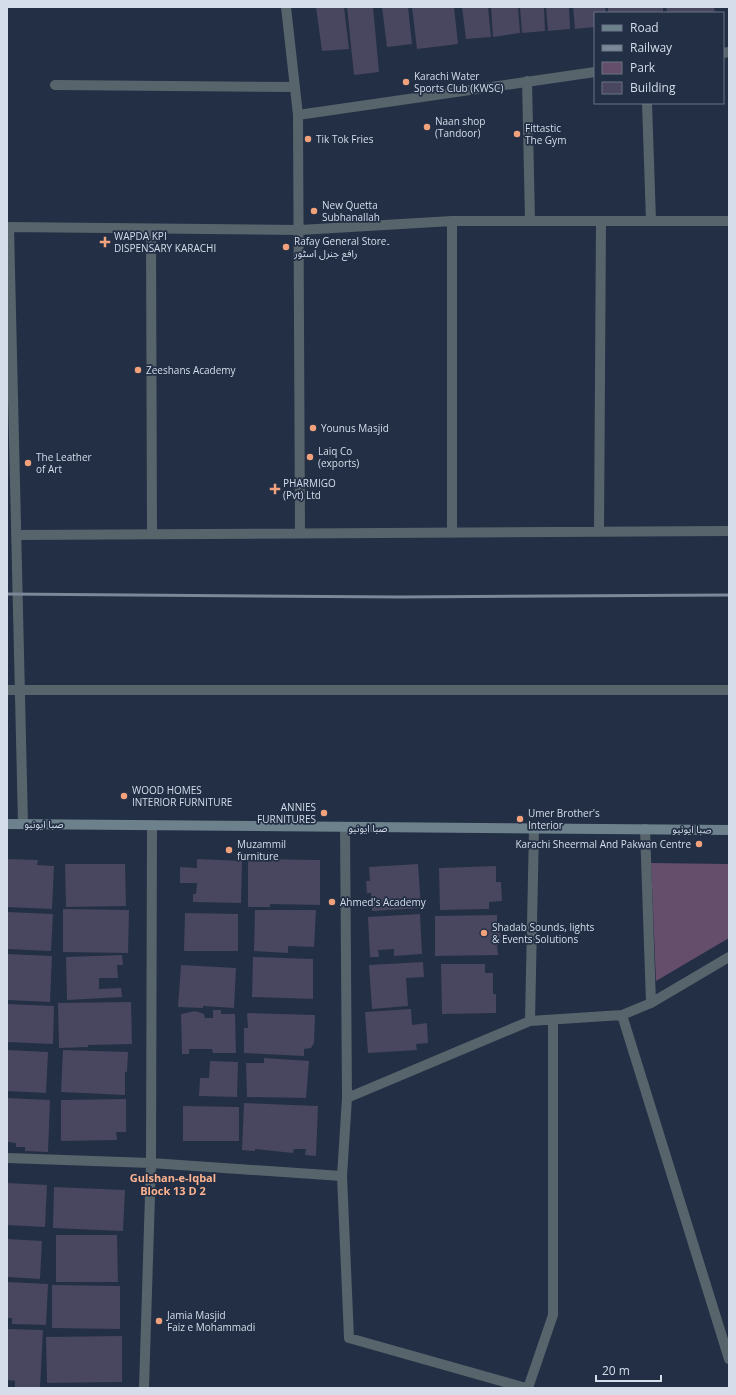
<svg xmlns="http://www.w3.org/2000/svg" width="736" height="1395" font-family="'Open Sans','Noto Sans Arabic',sans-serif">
	<rect width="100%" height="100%" fill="#222f45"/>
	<path fill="#654e6b" d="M651 863 729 864V938L656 981Z"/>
	<path fill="#49465f" d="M316 7H344L349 49 322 51Z
		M347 7H373L379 72 354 75Z
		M382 7H408L412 44 387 47Z
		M412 7H454L458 44 417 49Z
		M462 7H488L491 37 466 39Z
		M491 7H518L520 33 493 37Z
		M520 7H544L545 31 522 33Z
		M546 7H569L570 29 548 31Z
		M573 7H605L606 13H595V27L575 29Z
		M608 7H663V13H608Z
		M666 7H714L715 13H667Z
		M7 859 38 860 37 865 54 866 52 909 7 907Z
		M197 859 242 861 241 903 193 902V894H196L197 883H180V867L197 868Z
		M248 859 320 860V905L270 904V907H248Z
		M65 864H125L126 906 66 907Z
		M418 864 421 908 372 911 371 893H367L366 881H370L369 867Z
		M496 866V882H501L502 901 489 902V909L440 910 439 868Z
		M63 909 129 910 128 953 63 952Z
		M255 910H316L314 947 288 946V953L254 951Z
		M7 912 53 914 51 951 7 949Z
		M185 913 238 914V951H184Z
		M420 914 422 954 394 956V949L378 950 379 957H370L368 917Z
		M497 915V925H500L501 944 497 945 498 955 435 956V916Z
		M7 954 52 956 50 1002 7 1000Z
		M122 955 123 965H117L118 978H99V989L121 988 122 997 67 1000 66 957Z
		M253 957 313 959V999L252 997Z
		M423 962 424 977 406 978 408 1006 372 1009 369 965Z
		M441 964H485V973H493V994H496V1013L442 1014Z
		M181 965 236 968 234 1008 203 1006V1008L178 1007Z
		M131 1002 132 1044 88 1045V1047L59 1048 58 1003Z
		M7 1004 54 1006 53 1044 7 1042Z
		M411 1009 412 1025 427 1023 428 1043 416 1044 417 1050 368 1053 365 1012Z
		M213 1010H221V1014H235L236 1053H213L212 1049H189V1054H182L181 1014 195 1011 204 1014 205 1018H213Z
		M247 1013 315 1015 314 1043 311 1048 304 1049V1056L244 1053V1028H248Z
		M7 1050 48 1052 46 1093 7 1091Z
		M63 1050 128 1052 127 1072H125V1095L61 1092Z
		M264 1058 309 1061 306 1098 247 1097 246 1063H264Z
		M210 1061 238 1062 237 1097 199 1096 200 1078H209Z
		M7 1098 50 1100 48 1152 25 1151V1147H16V1143L8 1142Z
		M126 1099V1132H116L117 1140 61 1141V1100Z
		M244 1103 318 1106 316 1156 305 1155 306 1149H294L293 1153 255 1149V1151L242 1150Z
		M183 1106 239 1107V1141H183Z
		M7 1183 47 1185 45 1227 7 1225Z
		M54 1187 125 1190 123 1231 53 1228Z
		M56 1235H117L118 1282H56Z
		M7 1239 42 1241 40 1279 7 1277Z
		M7 1282 48 1284 46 1325 12 1324V1318H7Z
		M52 1285 120 1286V1329L52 1328Z
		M7 1329 43 1330 40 1388H15V1381L7 1380Z
		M122 1336V1382L47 1383 46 1337Z"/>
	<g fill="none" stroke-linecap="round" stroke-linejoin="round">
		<path stroke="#57646b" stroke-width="10" d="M286 7 298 115 300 533
			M723 53 729 52
			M527 81 530 221
			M55 85 295 87
			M647 103 651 221
			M298 115 595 72
			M7 227 300 230 452 221H729
			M9 227 23 824
			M151 229 152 534
			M452 532V221
			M599 532 601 221
			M16 535 729 531
			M7 690H729
			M345 828 347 1098 342 1176 349 1338 526 1388
			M645 829 651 1003
			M622 1015 729 1359
			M530 1021 534 828
			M347 1098 530 1021 622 1015 651 1003 729 957
			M7 1158 151 1163 342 1176
			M144 1388 151 1163 152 825
			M528 1388 553 1315V1020"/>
		<path stroke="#6d818c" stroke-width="10" d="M7 824 729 830"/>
		<path stroke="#7c8799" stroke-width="3" d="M7 594 400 597 729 595"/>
	</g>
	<g fill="#f1a17b" stroke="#222f45" stroke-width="1.5">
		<circle cx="406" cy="82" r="4"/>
		<circle cx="427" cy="127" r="4"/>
		<circle cx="517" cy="134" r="4"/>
		<circle cx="308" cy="139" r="4"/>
		<circle cx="314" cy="211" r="4"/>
		<path d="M103 236h4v4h4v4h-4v4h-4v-4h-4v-4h4z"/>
		<circle cx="286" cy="247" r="4"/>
		<circle cx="138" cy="370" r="4"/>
		<circle cx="313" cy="428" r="4"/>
		<circle cx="310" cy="457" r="4"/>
		<circle cx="28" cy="463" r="4"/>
		<path d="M273 483h4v4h4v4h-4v4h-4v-4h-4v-4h4z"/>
		<circle cx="124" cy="796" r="4"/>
		<circle cx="324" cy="813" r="4"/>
		<circle cx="520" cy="819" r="4"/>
		<circle cx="699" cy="844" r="4"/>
		<circle cx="229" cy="850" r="4"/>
		<circle cx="332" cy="902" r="4"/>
		<circle cx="484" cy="933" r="4"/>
		<circle cx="159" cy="1321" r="4"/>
	</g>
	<g text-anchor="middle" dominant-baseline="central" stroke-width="3.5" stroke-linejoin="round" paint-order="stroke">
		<g font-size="10" fill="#d5ddeb" stroke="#222f45" text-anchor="start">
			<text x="414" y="76">Karachi Water<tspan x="414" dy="12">Sports Club (KWSC)</tspan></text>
			<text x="435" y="121">Naan shop<tspan x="435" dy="12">(Tandoor)</tspan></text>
			<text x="525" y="128">Fittastic<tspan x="525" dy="12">The Gym</tspan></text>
			<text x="316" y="139">Tik Tok Fries</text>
			<text x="322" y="205">New Quetta<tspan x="322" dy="12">Subhanallah</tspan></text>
			<text x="114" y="236">WAPDA KPI<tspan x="114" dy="12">DISPENSARY KARACHI</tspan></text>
			<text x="294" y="241">Rafay General Store۔<tspan x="294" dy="12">رافع جنرل اسٹور</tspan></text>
			<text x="146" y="370">Zeeshans Academy</text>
			<text x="321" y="428">Younus Masjid</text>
			<text x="318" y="451">Laiq Co<tspan x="318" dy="12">(exports)</tspan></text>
			<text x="36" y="457">The Leather<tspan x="36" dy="12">of Art</tspan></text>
			<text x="283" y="483">PHARMIGO<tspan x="283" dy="12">(Pvt) Ltd</tspan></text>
			<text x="132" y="790">WOOD HOMES<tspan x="132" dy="12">INTERIOR FURNITURE</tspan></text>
			<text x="316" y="807" text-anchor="end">ANNIES<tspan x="316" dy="12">FURNITURES</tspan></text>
			<text x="528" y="813">Umer Brother's<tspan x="528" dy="12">Interior</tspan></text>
			<text x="237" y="844">Muzammil<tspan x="237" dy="12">furniture</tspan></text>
			<text x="691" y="844" text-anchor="end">Karachi Sheermal And Pakwan Centre</text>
			<text x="340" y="902">Ahmed's Academy</text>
			<text x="492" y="927">Shadab Sounds, lights<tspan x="492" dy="12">&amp; Events Solutions</tspan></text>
			<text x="167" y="1315">Jamia Masjid<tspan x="167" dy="12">Faiz e Mohammadi</tspan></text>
		</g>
		<g font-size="10" fill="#d5ddeb" stroke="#222f45">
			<text x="44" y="824">صبا ایونیو</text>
			<text x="368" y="828">صبا ایونیو</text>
			<text transform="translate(692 829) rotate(1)">صبا ایونیو</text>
		</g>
		<g font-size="11" font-weight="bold" fill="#fdb38f" stroke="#222f45">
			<text x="173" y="1177">Gulshan-e-Iqbal<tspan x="173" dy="13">Block 13 D 2</tspan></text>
		</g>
	</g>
	<rect width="736" height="1395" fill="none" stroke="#d5ddeb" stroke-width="16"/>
	<rect x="594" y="12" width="130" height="92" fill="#222f45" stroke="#6a7587"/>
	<rect x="602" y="25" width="20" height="6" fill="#6d818c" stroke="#6a7587"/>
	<text x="630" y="32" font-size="12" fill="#d5ddeb">Road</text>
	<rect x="602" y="45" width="20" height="6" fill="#7c8799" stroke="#6a7587"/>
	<text x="630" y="52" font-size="12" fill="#d5ddeb">Railway</text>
	<rect x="602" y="62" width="20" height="12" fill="#654e6b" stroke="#6a7587"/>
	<text x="630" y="72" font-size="12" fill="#d5ddeb">Park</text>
	<rect x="602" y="82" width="20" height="12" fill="#49465f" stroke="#6a7587"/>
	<text x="630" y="92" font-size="12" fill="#d5ddeb">Building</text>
	<path d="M596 1375v6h65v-6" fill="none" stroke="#d5ddeb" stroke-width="2"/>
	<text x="602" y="1375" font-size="12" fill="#d5ddeb" stroke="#222f45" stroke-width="3" paint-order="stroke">20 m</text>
</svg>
